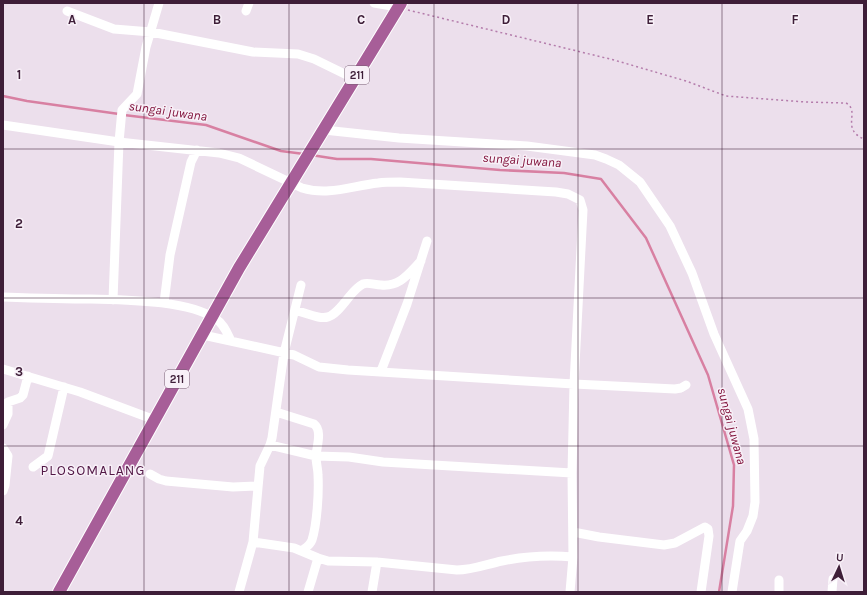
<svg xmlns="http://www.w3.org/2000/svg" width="867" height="595" font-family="Karla,sans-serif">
	<rect width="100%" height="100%" fill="#ecdfec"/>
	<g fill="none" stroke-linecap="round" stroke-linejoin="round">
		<path stroke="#d880a2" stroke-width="2.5" d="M3 96 27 101 119 114
			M124 115 206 125 281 151 304 154
			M311 155 337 159H371L500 170 564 173 601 179 646 238 708 375 734 465 733 506 719 592"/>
		<g stroke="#fff" stroke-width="14">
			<path id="major" d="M59 592 239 268 401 3"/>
		</g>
		<path stroke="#b47cab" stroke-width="1.5" stroke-dasharray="2 3" stroke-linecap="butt" d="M408 10 614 60 686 81 726 96 805 102 846 103C861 111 840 129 864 139"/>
		<path stroke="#fff" stroke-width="9" d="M374 3 398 7
			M67 11 114 29 151 32 253 52 298 54 314 59 355 79
			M246 11 249 3
			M3 125 119 142 219 153 239 158 302 188C329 196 351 186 378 183 385 182 393 182 400 182L556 192 568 194 580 200 583 210 574 384 675 389 681 388 686 385
			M324 130 399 138 527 146 595 155 606 159 619 165 640 182 670 226 692 273 714 334 748 409 754 439 755 502 753 516 747 531 740 541 732 592
			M3 297C32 298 62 299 91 299 125 300 188 300 216 319 224 324 227 333 231 341
			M113 300 119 142 122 110 137 94 146 47 159 3
			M164 303 170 255 191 162 197 150
			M295 310C327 320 328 324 349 297 353 292 357 287 363 284 368 282 375 285 381 285 400 287 409 273 421 261
			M203 335 294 355 319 367 348 370 574 384 572 473 573 557 570 592
			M3 369 80 392 155 420
			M381 371 407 304 427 241
			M276 412 314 424C323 431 316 448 316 457 316 463 318 469 318 475 319 493 317 524 312 540 310 546 305 548 301 551
			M3 425 8 414V402L20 398 23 395 28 376
			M270 445 316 456 349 457 383 462 572 473
			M3 448 8 456 5 485 3 491
			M33 467 48 456 64 387
			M150 474 159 479 166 481 233 487 258 486
			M573 532 599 537 664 545 675 543 705 527 708 529 709 536 701 592
			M253 542 294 548 318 558 328 561 377 562 457 570C473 570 487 564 502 561 526 556 550 555 573 557
			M239 592 253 542 260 466 270 445 272 438 284 353 301 285
			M308 592 318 558
			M372 592 377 562
			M779 592V580
			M832 592 833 579"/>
		<use href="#major" stroke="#a75e98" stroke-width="12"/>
	</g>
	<path fill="none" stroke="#3e1e38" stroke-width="1" stroke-opacity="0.55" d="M144 3V592M289 3V592M434 3V592M578 3V592M722 3V592M3 149H864M3 298H864M3 446H864"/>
	<g text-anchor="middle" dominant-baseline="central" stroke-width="3" stroke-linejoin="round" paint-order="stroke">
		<g fill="#f8f0f8" stroke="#765d72" stroke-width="1">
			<rect x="345" y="66" width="24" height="18" rx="3"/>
			<rect x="165" y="370" width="24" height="18" rx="3"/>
		</g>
		<g font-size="11" font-weight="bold" fill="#3e1e38">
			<text x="357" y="75">211</text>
			<text x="177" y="379">211</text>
		</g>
		<g font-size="13" font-style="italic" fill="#81123b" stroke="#f8f0f8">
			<text transform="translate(168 111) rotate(8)">sungai juwana</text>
			<text transform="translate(522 160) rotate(4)">sungai juwana</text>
			<text transform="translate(732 426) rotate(75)">sungai juwana</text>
		</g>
		<g font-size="14" letter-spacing="1" fill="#521846" stroke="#f8f0f8">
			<text x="93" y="470">PLOSOMALANG</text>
		</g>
	</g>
	<g font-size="13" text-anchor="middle" font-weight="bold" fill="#3e1e38" stroke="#f8f0f8" stroke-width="3" stroke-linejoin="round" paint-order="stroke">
		<text x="72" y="24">A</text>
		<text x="217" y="24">B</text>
		<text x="361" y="24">C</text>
		<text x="506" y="24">D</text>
		<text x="650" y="24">E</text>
		<text x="795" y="24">F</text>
		<text x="19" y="79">1</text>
		<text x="19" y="228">2</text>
		<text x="19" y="376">3</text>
		<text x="19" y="525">4</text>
	</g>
	<rect width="867" height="595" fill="none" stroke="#3e1e38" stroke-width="8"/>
	<g transform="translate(839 567) rotate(4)" stroke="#f8f0f8" stroke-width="3" paint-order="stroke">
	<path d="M0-3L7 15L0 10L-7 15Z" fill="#3e1e38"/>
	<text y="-6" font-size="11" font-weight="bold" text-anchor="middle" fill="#3e1e38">U</text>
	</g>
</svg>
